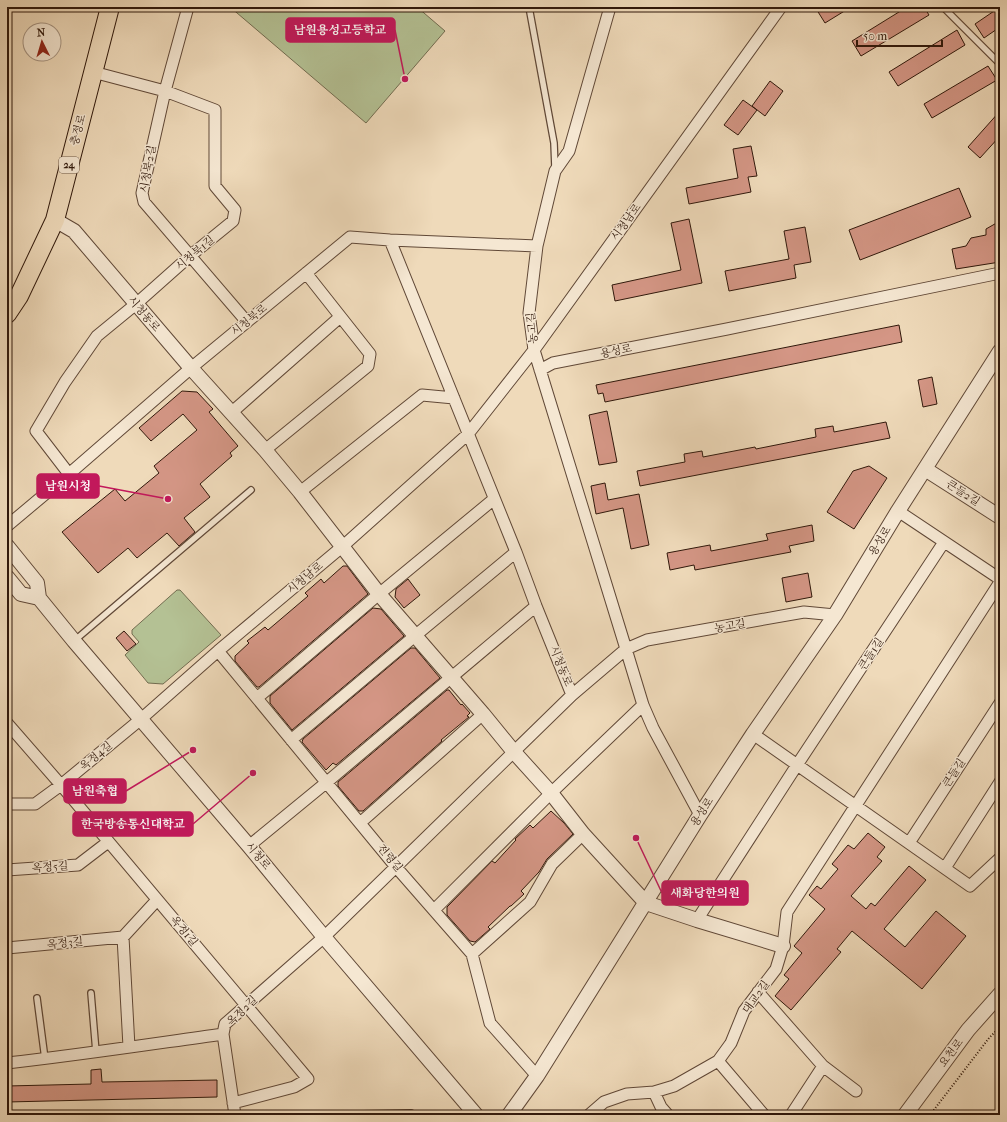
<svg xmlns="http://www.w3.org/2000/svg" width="1007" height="1122" font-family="'IM FELL French Canon','Noto Serif KR',serif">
	<rect width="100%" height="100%" fill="#efdaba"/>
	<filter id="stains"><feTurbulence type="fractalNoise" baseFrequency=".005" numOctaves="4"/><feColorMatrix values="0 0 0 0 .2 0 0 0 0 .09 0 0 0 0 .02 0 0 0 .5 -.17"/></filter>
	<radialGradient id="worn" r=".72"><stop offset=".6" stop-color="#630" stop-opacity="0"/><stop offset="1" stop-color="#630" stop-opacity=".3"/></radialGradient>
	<path fill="#b4c194" stroke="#726c50" d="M230 7H417L445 31 366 123Z
		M177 590H180L221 635 163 684 148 683 125 655 139 642 132 634V630Z"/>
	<path fill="#d49685" stroke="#30180b" d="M815 7H851L825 23Z
		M907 7H924L929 15 861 56 852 41Z
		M1000 7V27L984 38 975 24Z
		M957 30 965 45 898 86 889 72Z
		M988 66 997 80 932 118 924 104Z
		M770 81 783 91 765 116 752 106Z
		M743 100 757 110 738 135 724 125Z
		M1000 111V136L980 158 968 147Z
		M751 146 757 176 748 177 751 192 689 204 686 188 738 178 733 149Z
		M959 188 971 217 860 260 849 230Z
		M689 219 702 283 615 301 612 285 681 270 671 223Z
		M1000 221V262L956 269 952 249 966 246 971 238 986 235V229Z
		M805 227 811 262 794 265 796 278 729 291 725 271 789 259 784 231Z
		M899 325 902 342 605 402 603 393 598 394 596 385Z
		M932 377 937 404 923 407 918 380Z
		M182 391 197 392 213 409 209 412 238 446 230 453 232 456 200 484 210 497 184 518 195 532 179 546 167 533 137 558 128 548 98 573 62 532 115 489 125 501 159 473 154 466 197 430 183 414 151 441 139 428Z
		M607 411 617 462 599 465 589 415Z
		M886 422 890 438 640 486 637 471 685 462 684 454 702 451 703 457 755 447 756 449 816 437 815 429 833 426 834 432Z
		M869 466 887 478 854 529 827 512 853 471Z
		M605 483 608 500 639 494 649 545 631 549 623 508 596 514 591 486Z
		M812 525 814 541 789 546 791 552 695 570 694 565 670 570 667 553 710 545 711 551 768 540 766 534Z
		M343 566H347L368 594 259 687H257L235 661V656L249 643 247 641 265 627 268 630 308 596 305 593 321 579 324 583Z
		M808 573 812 597 786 602 782 578Z
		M408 579 420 595 404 608 395 597 396 589Z
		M373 608 381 609 404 636 292 730 270 703V696Z
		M124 631 136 644 127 651 116 638Z
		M411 648H415L440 678 336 765 333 763 326 770 302 742 303 739Z
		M447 690H449L461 705 462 704 470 713 467 716 469 717 441 740 442 741 363 811H359L338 786V782Z
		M551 811 564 823 573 834 547 859 539 872 521 891 524 894 511 906H510L488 927 490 929 475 942 470 941 447 915V907L492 861 495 863 516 840 515 839 530 825 533 828Z
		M868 833 885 847 877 857 882 861 851 896 866 909 871 903 875 906 909 866 926 880 884 929 905 947 936 911 966 936 922 989 852 931 837 949 841 952 791 1010 775 996 789 979 784 975 802 953 794 946 825 909 809 895 817 886 821 889 838 869 832 864 848 845 854 849Z
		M101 1069 102 1082 217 1080V1097L7 1102V1086L91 1084V1070Z"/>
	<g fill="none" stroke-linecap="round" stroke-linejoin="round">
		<g stroke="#604837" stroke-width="8">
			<path id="service" d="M529 7 554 143 555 168
				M943 7 1000 64
				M74 641 251 490
				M91 993 96 1052
				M37 998 45 1059
				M342 1115 363 1114 411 1113V1115"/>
		</g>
		<g stroke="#604837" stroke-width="13">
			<path id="minor" d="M188 7 165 91 142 193 144 202 247 322
				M610 7 569 151 555 171 537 246 529 313 534 350 626 649 647 640 804 612 835 615
				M390 240 516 552 536 606 572 695
				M540 370 553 363 727 329 1000 273
				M231 413 340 317
				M265 450 368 366 370 354 306 273
				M69 474 36 431 65 382 97 336 136 304 190 256 233 221 235 210 215 186V110L165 91 93 72
				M300 492 422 395 454 398
				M898 511 1000 579
				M7 526 69 474 191 368 350 237 390 240 537 246
				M218 651 396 867 472 954 490 1023 537 1076
				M257 698 379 594 494 499
				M7 723 61 785 308 1079 294 1087 233 1103
				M753 734 970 886 1000 858
				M291 740 416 635 516 552
				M7 804H35L61 785 141 719 218 651 343 546 468 434 534 350 781 7
				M360 823 483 714
				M909 843 1000 703
				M249 846 327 782 536 606
				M945 868 1000 782
				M7 870 78 865 108 842
				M434 910 551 793 643 705
				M697 920 797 765 944 542
				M7 948 123 937
				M472 954 530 902 552 864 583 834
				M758 992 823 1066 856 1091
				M223 1034 235 1115
				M129 1047 123 937 157 900
				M718 1061 764 1115
				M7 1063C79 1055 151 1044 223 1034L225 1024 324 937 572 695 626 649 643 705 653 728 700 815
				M654 1092 661 1107 668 1115
				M589 1115 604 1102 627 1094 654 1092 674 1086 718 1061 731 1043 744 1011 776 969 783 946 787 912 1000 582
				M791 1115 823 1066"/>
		</g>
		<g stroke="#604837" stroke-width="16">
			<path id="tertiary" d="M55 220 74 231 191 368 265 450 300 492 379 594 483 714 514 752 551 793 583 834 646 903 697 920 783 946
				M925 469 1000 517
				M7 546 37 583 39 598 74 641 249 846 324 937 476 1115
				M7 577 21 594 39 598
				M509 1115 537 1076 700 815 753 734 835 615 898 511 1000 351
				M905 1115 968 1030 1000 994"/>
		</g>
		<g stroke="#30180b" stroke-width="20">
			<path id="primary" d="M7 314 19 296 55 220 110 7"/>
		</g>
		<path stroke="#30180b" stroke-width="2" stroke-dasharray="1 2" stroke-linecap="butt" d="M930 1115 989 1038 1000 1027"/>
		<use href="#service" stroke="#f5e7d2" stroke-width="5.5"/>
		<use href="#minor" stroke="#f5e7d2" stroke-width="11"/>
		<use href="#tertiary" stroke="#f5e7d2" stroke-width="14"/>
		<use href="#primary" stroke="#efdaba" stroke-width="18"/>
	</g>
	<g text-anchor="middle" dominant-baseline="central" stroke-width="3" stroke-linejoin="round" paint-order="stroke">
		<rect fill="#f5e7d2" stroke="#6b5647" stroke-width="1" x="59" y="157" width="20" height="16" rx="3"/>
		<g font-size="10" font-weight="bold" fill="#30180b">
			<text x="69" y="165">24</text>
		</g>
		<g font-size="11" fill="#30180b" stroke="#f5e7d2">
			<text transform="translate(78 130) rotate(-75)">충정로</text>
			<text transform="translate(148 169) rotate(-80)">시청북2길</text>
			<text transform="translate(626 222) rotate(-54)">시청남로</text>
			<text transform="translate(195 253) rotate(-40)">시청북1길</text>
			<text transform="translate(144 314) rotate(49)">시청동로</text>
			<text transform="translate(249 320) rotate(-39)">시청북로</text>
			<text transform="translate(532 328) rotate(-95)">농고길</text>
			<text transform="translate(616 351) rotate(-11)">용성로</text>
			<text transform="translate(963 493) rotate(33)">큰들2길</text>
			<text transform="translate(880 541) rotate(-59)">용성로</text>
			<text transform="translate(305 578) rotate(-40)">시청남로</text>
			<text transform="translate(730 626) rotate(-10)">농고길</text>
			<text transform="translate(871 654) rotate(-57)">큰들1길</text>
			<text transform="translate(561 666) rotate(68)">시청동로</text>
			<text transform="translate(96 756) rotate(-40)">옥정4길</text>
			<text transform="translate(954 773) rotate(-57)">큰들길</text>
			<text transform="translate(702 812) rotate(-57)">용성로</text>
			<text transform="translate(258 856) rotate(50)">시청로</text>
			<text transform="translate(390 858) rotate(50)">전령길</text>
			<text transform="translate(50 867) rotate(-4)">옥정5길</text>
			<text transform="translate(184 931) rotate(50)">옥정1길</text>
			<text transform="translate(65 943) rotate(-6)">옥정3길</text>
			<text transform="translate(756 997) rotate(-54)">대교2길</text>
			<text transform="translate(242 1011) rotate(-44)">옥정2길</text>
			<text transform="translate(951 1053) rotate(-53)">요천로</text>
		</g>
	</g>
	<path fill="none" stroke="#c2185b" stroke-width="1.5" d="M405 79L395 30M168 499L99 486M193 750L126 791M253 773L193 824M636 838L662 893"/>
	<g fill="#c2185b" stroke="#f5e7d2" stroke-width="1.5">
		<circle cx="405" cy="79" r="4"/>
		<circle cx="168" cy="499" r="4"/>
		<circle cx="193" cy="750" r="4"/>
		<circle cx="253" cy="773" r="4"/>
		<circle cx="636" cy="838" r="4"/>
	</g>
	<g fill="#c2185b" stroke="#c2185b" stroke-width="1.5">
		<rect x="286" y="18" width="109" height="24" rx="4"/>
		<rect x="37" y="474" width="62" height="24" rx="4"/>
		<rect x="64" y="779" width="62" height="24" rx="4"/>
		<rect x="73" y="812" width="120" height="24" rx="4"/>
		<rect x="662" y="881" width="86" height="24" rx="4"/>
	</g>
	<g font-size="12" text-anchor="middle" font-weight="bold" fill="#fff">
		<text x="340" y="34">남원용성고등학교</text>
		<text x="68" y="490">남원시청</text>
		<text x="95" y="795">남원축협</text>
		<text x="133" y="828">한국방송통신대학교</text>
		<text x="705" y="897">새화당한의원</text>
	</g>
	<rect width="1007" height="1122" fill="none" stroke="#efdaba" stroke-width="24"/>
	<rect x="8" y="8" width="991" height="1106" fill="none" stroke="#30180b" stroke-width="2"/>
	<rect x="12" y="12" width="983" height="1098" fill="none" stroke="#30180b"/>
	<g transform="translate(42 42) rotate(355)"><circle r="19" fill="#f5e7d2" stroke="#a69482"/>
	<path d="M0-3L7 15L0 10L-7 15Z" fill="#8f2418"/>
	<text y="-6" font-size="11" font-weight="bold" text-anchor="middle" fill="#30180b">N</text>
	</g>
	<path d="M857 40v6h85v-6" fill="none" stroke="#30180b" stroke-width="2"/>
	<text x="863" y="40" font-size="12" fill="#30180b" stroke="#f5e7d2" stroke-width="3" paint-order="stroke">50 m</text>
	<rect width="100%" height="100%" filter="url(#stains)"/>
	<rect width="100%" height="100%" fill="url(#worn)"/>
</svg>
